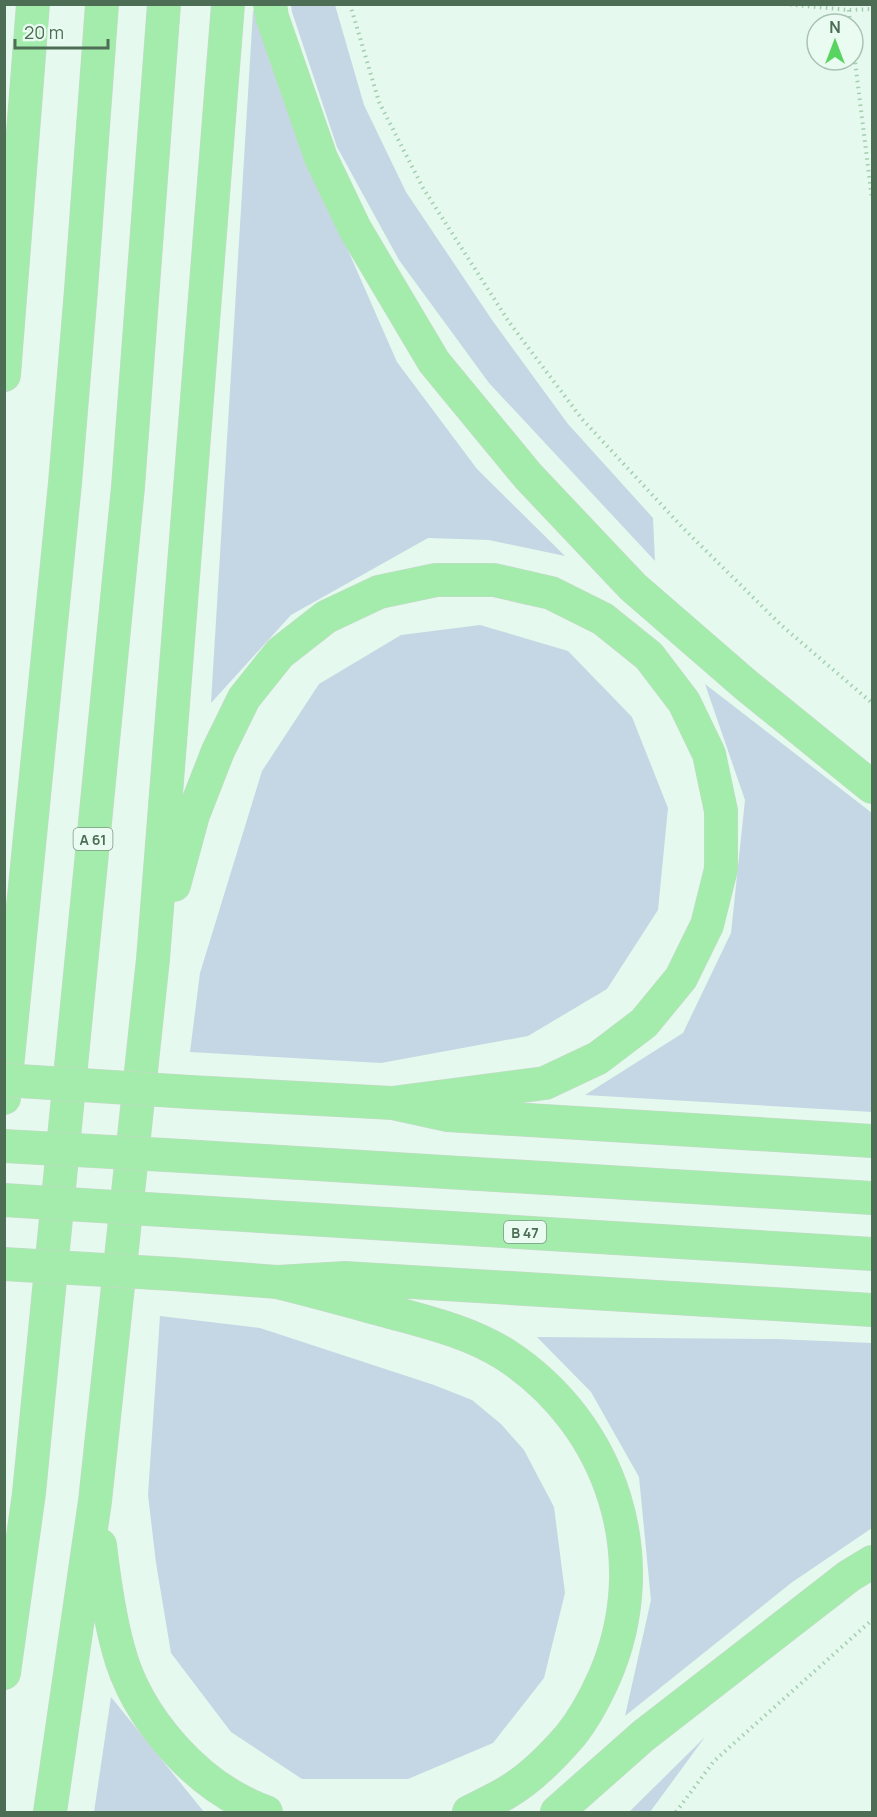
<svg xmlns="http://www.w3.org/2000/svg" width="877" height="1817" font-family="Manrope,sans-serif">
	<rect width="100%" height="100%" fill="#e5f9ee"/>
	<path fill="#c5d7e4" d="M291 5H335L364 105 406 192 492 320 568 424 653 518 655 561 489 383 399 260 337 147 292 12Z
		M258 9 329 207 397 362 477 469 565 556 489 540 428 538 291 615 211 703 253 11Z
		M480 625 568 651 632 717 668 808 658 910 607 989 528 1036 381 1063 190 1052 200 973 262 771 319 684 401 635Z
		M705 684 872 813V1112L585 1095 683 1033 731 933 745 800Z
		M160 1316 260 1328 434 1385 472 1400 501 1424 524 1450 554 1507 565 1593 544 1678 493 1743 408 1779H302L231 1732 171 1653 156 1563 148 1495Z
		M537 1337 776 1339 872 1343V1528L791 1583 625 1716 651 1600 639 1477 591 1392Z
		M111 1697 204 1812H94Z
		M705 1737 650 1812H629Z"/>
	<g fill="none" stroke-linecap="round" stroke-linejoin="round">
		<g stroke="#cdd6cf" stroke-width="34">
			<path id="highway" d="M270 4 272 17 321 158 355 229 434 362 528 476 633 587 746 685 872 787
				M4 375 33 4
				M174 885 193 815 218 751 244 698 280 653 326 617 379 592 436 580H494L551 593 603 619 649 656 684 702 709 754 721 811V869L707 925 681 978 644 1023 598 1058 545 1083 392 1103
				M190 1092 392 1103 447 1115 872 1141
				M4 1098 65 483 81 290 102 4
				M183 1156 872 1198
				M178 1211 872 1254
				M172 1274 277 1282 345 1278 872 1310
				M277 1282C314 1291 350 1301 387 1311 427 1322 470 1332 506 1355 613 1425 656 1560 604 1678 595 1698 584 1719 570 1736 551 1758 530 1779 506 1793 494 1800 481 1806 469 1812
				M100 1545C104 1579 109 1615 118 1648 136 1718 198 1788 266 1812
				M4 1673 29 1493 128 487 164 4
				M50 1812 95 1501 153 959 228 4
				M557 1812 643 1736 849 1576 872 1562"/>
		</g>
		<path stroke="#a3cfae" stroke-width="4" stroke-dasharray="1.5 4.5" stroke-linecap="butt" d="M350 4 379 102 423 188 509 322 582 419 683 528 781 625 872 703
			M784 4 849 10 872 9
			M849 10 850 24
			M853 45 872 199
			M676 1812 714 1761 872 1620"/>
		<use href="#highway" stroke="#a3ecab" stroke-width="33"/>
		<g stroke="#cdd6cf" stroke-width="34" stroke-linecap="butt">
			<path id="highway-bridge" d="M4 1080 190 1092
				M4 1146 183 1156
				M4 1200 178 1211
				M4 1264 172 1274"/>
		</g>
		<use href="#highway-bridge" stroke="#a3ecab" stroke-width="33"/>
	</g>
	<g text-anchor="middle" dominant-baseline="central" stroke-width="6" stroke-linejoin="round" paint-order="stroke">
		<g fill="#eafcf2" stroke="#7c9983" stroke-width="1.5">
			<rect x="73.5" y="828" width="39" height="22" rx="4.5"/>
			<rect x="504" y="1221" width="42" height="22" rx="4.5"/>
		</g>
		<g font-size="14" font-weight="bold" fill="#4d6e54">
			<text x="93" y="839">A 61</text>
			<text x="525" y="1232">B 47</text>
		</g>
	</g>
	<rect width="877" height="1817" fill="none" stroke="#4d6e54" stroke-width="12"/>
	<g transform="translate(835 42)"><circle r="28" fill="#eafcf2" stroke="#abc3b3" stroke-width="1.5"/>
	<path d="M0-4.5L10 22L0 15L-10 22Z" fill="#59d461"/>
	<text y="-9" font-size="16" font-weight="bold" text-anchor="middle" fill="#4d6e54">N</text>
	</g>
	<path d="M15 39v9h93v-9" fill="none" stroke="#4d6e54" stroke-width="3"/>
	<text x="24" y="39" font-size="18" fill="#4d6e54" stroke="#eafcf2" stroke-width="4.5" paint-order="stroke">20 m</text>
</svg>
